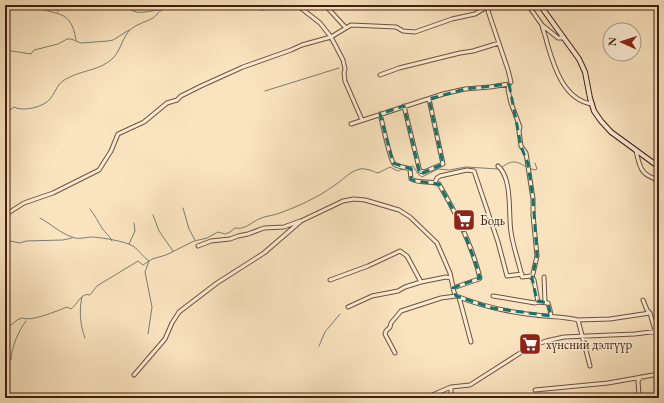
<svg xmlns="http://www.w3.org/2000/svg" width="664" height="403" font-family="'EB Garamond',serif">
	<rect width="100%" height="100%" fill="#fae4bf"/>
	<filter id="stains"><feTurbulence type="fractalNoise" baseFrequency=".005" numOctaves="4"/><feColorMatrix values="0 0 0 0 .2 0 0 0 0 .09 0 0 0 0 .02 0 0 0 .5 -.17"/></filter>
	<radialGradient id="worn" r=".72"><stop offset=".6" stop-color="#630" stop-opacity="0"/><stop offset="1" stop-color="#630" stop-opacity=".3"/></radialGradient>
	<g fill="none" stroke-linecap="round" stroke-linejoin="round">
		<path stroke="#797e74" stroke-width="1" d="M32 5C55 17 71 7 76 40
			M56 5 58 12
			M125 5C136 17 145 11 159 10
			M5 50 31 54 34 50 58 44 67 39H71L81 43 108 41 113 40 129 30
			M265 91 339 68
			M5 109 10 110 14 107C23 112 44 107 50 99 58 89 56 83 70 77 84 70 100 70 112 59 121 51 122 37 131 29 137 24 146 22 153 18 156 16 158 12 162 10 172 4 183 6 194 7 200 7 207 6 212 5
			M5 153 7 167
			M408 167 413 166 418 174 422 177 438 169 449 170 466 167 498 169
			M501 168C517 155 519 166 535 170L537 169 535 163
			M183 208 189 229 195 240
			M90 209C95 215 98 222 102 228 105 233 110 236 112 241
			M153 215 159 231 173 251
			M40 218C51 224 60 233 72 237 78 240 86 237 93 237 104 238 124 241 133 246 139 250 143 257 149 261L145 272 152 307 148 334
			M5 240 20 243 26 241 63 240 72 238
			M129 244 135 231 134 223
			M82 297C79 310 80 325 85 338
			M5 324 11 325 17 320 22 318C31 322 57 311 67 307L71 309C78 304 81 292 90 295L97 286 138 261 143 265 152 259 166 255 194 241 207 238 218 232 225 234 230 232 235 228C245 230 250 223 259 219 265 216 271 216 277 214 297 207 317 198 335 185 343 180 350 171 360 169 366 168 372 171 378 173L390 167 398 171 405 168
			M319 346 325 332 340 314
			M11 360C11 348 19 330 26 321
			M165 394 171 398
			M106 397 107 398"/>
		<g stroke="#6f503c" stroke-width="5">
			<path id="street" d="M297 5 320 23 331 37 343 60 345 69 344 73 345 81 362 120
				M325 5 346 28
				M490 5 487 7 489 14 508 70 511 82 509 84 508 90 511 103 520 127 519 131 521 146 526 153 533 199V215L537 256 532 278
				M528 5 542 25 558 38H564
				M262 8 288 5
				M542 25C543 31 546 37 547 43 554 67 564 100 592 104
				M380 75 399 68 460 53 473 51 499 43
				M404 106 419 168 420 171 424 172 443 164 429 99
				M380 114C383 124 389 158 394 164 398 167 405 167 410 169L411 179C419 184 430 180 439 184 456 213 472 244 480 278L479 279 453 288
				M351 124 443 94 465 89 490 87 509 84
				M636 151C640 167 640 175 659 180
				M498 166C513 179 508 214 511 232 513 247 519 262 522 277L531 276 534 280 538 302 548 303 550 310 551 316
				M435 182 437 178 440 176 467 170 474 171 498 242 507 276 522 274
				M5 215 24 203 53 193 99 170 111 151 118 134 144 122 167 103 177 100 181 96 201 86 243 67 291 50 302 45 331 37 351 25 396 27 403 31 415 32 452 19 475 14 487 7
				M198 246 211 241 230 239 238 236 248 234 264 228 284 227 300 221
				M544 277 545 302
				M330 280 368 266 400 251 407 256 421 282 446 277 451 278
				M493 296 535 303 538 302
				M459 297 471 342
				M643 300 647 310 650 313 659 344
				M348 307 372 296 398 291 405 287 421 282
				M578 320 610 319 650 313
				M395 353 385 334 386 331 390 327 391 323 401 311 441 298 456 296
				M134 375 165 339 172 323 179 312 217 283 264 253 301 221 343 201 354 199 365 200 399 210 410 217 437 243 450 273 454 292 456 296C481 306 508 312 535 315 549 317 564 316 578 320L590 366
				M535 390 608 383 659 374
				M429 398 430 396 451 387 470 385 528 348 546 341 564 337 635 334 659 331
				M451 398V387
				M624 398 639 395 638 381 641 377"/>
		</g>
		<g stroke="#411e10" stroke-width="6">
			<path id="secondary" d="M540 5 579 59 585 72 590 98 594 111 601 121 611 132 659 167"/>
		</g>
		<use href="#street" stroke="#fcedd5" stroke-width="3"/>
		<use href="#secondary" stroke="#fcedd5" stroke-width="4"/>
	</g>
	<path fill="none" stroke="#0f766e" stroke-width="3" stroke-dasharray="8 5" stroke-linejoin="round" d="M509 84 521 146 528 164 533 199 537 256 532 278 537 301 548 303 551 316 492 308 456 296 453 288 480 278 475 261 461 224 439 184 415 181 411 179V169L393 163 380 114 404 106 420 174 443 164 429 99 465 89Z"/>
	<defs>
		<g id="supermarket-square" transform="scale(1.15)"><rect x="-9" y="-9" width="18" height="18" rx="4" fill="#8f2418" stroke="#fcedd5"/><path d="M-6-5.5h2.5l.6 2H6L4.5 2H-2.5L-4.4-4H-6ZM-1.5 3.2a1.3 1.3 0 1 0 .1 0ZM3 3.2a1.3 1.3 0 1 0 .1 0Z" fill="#fff"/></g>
	</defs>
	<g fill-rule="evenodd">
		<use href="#supermarket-square" x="464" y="220"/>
		<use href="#supermarket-square" x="530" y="344"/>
	</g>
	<g text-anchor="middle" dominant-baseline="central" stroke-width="3" stroke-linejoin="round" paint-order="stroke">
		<g font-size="13" fill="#411e10" stroke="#fcedd5" text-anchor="start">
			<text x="480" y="220">Бодь</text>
			<text x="546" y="344">хүнсний дэлгүүр</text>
		</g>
	</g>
	<rect width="664" height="403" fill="none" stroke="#fae4bf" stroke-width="20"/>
	<rect x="6" y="6" width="652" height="391" fill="none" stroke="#411e10" stroke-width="2"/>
	<rect x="10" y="10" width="644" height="383" fill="none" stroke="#411e10"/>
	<g transform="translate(622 42) rotate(273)"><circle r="19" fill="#fcedd5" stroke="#b19a86"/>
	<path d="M0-3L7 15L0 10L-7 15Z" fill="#8f2418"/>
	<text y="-6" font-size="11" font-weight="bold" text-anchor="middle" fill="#411e10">N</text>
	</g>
	<rect width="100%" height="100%" filter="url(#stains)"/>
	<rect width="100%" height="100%" fill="url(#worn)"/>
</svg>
